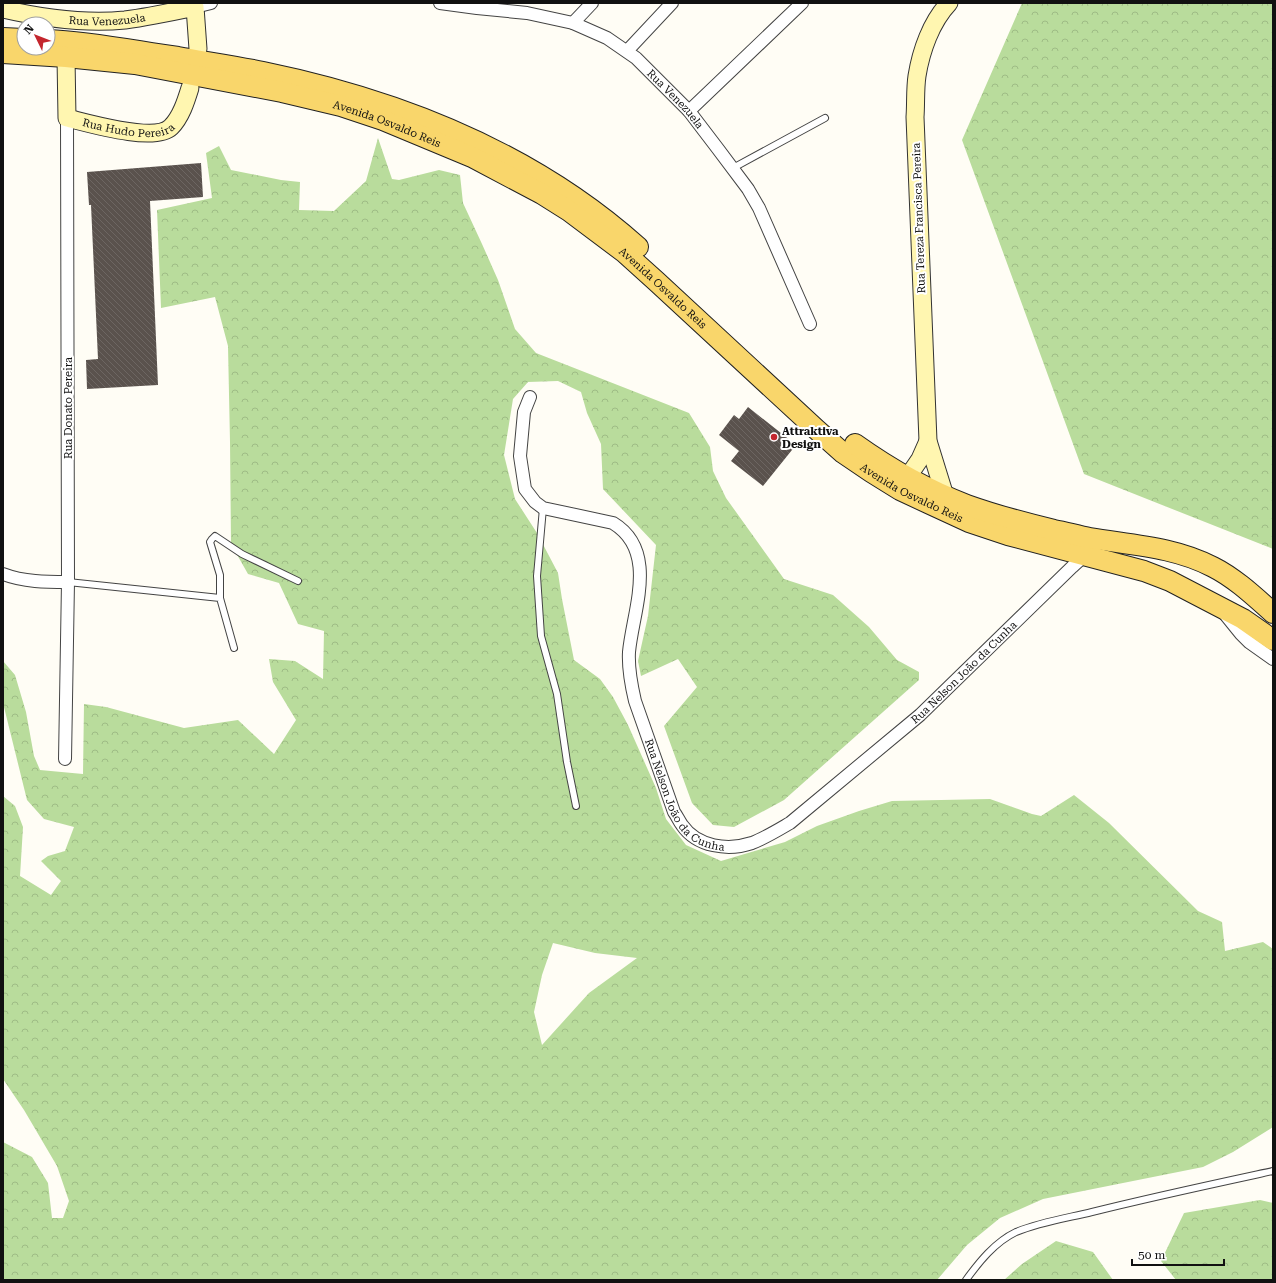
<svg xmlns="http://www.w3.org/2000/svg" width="1276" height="1283" font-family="'Roboto Serif',serif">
	<defs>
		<pattern id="forest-crowns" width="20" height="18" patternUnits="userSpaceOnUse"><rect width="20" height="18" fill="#b9dc9c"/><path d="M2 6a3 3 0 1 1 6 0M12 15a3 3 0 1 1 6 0" fill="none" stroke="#9ebc85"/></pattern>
		<pattern id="building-back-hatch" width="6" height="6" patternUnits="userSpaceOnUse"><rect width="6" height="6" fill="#5a524d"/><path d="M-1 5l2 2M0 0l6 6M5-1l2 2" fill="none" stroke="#6d6662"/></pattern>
	</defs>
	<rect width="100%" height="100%" fill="#fffdf5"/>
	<path fill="url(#forest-crowns)" fill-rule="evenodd" d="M1022 3H1273V549L1084 474 962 140Z
		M378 138 392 179 399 180 439 170 460 175 463 203 482 244 498 280 515 329 536 353 689 413 710 447 713 471 726 498 784 579 833 595 869 627 897 660 919 672V680L784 800 734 827 713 825 692 803 664 726 697 687 678 659 641 676 638 661 648 616 656 545 603 489 601 444 587 413 581 392 558 381 528 382 513 399 504 455 515 499 537 533 558 573 562 599 574 660 600 679 613 697 628 725 656 788 666 819 686 845 721 861 785 842 817 826 859 811 892 801 990 799 1032 814 1041 816 1074 795 1109 823 1198 911 1222 922 1225 951 1263 942 1273 949V1127L1233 1152 1203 1167 1043 1199 1000 1218 967 1245 937 1280H3V1142L32 1157 48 1183 52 1218H63L69 1201 57 1166 24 1110 3 1079V796L15 806 23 827 20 876 51 895 61 881 41 861 48 856 65 851 74 827 44 819 27 800 3 703V661L15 675 26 712 34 756 40 770 83 774 84 704 106 707 184 728 238 720 274 754 296 720 273 682 269 659 295 661 323 679 324 631 298 624 279 583 248 574 231 544 230 442 228 346 215 297 161 308 157 210 212 198 206 153 219 146 231 170 281 180 300 182 299 210 334 211 366 181ZM553 943 595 953 637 958 589 993 542 1045 534 1012 542 975Z
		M1260 1200 1273 1203V1280H1176L1161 1261 1184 1213Z
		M1056 1241 1093 1252 1113 1280H1004L1022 1264Z"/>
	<path fill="url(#building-back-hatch)" d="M201 163 203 197 150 201 158 385 87 389 86 360 98 359 91 205H89L87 172Z
		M748 407 796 445 763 486 731 461 739 451 719 435 734 415 739 419Z"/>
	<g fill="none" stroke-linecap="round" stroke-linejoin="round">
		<g stroke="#444" stroke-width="8">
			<path id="lane" d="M733 168 825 118
				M543 508 537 576 541 636 557 694 567 762 576 806
				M68 582 220 598
				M234 648 220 598V575L210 542 212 539 215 536 242 554 298 581
				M966 1280C979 1262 995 1242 1016 1232 1040 1222 1067 1218 1092 1212 1152 1197 1213 1184 1273 1171"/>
		</g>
		<g stroke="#444" stroke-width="14">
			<g id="street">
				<path id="s1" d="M440 3 477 8 527 13 573 23 607 38 636 58 689 111 718 149 748 189 759 208 810 324"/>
				<path d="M195 7 211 3"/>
				<path d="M573 23 592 3"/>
				<path d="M627 51 672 3"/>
				<path d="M689 111 802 3"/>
				<path id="s2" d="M530 397 524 412 520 456 525 489 535 502 543 508 613 523C659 551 633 610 629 652 628 669 631 684 635 701L674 812C677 816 679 821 682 825 697 847 728 851 752 843 765 838 778 830 790 823L920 715 1072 567 1085 555"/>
				<path d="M3 574C24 582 46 582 68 582"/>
				<path d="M1224 613 1241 634 1249 642 1273 659"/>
				<path d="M65 759 68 582 67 118"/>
			</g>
		</g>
		<g stroke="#333" stroke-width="19">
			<g id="secondary">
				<path id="s3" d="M3 9C42 18 85 24 125 20 149 17 172 12 195 7L198 49"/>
				<path id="s4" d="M66 57 67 118C88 123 155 143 171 127 181 117 186 101 190 88"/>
				<path d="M907 478 920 459 928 441"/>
				<path d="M945 496 928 441 915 117C916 104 915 89 917 76 921 51 931 22 949 3"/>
			</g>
		</g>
		<g stroke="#222" stroke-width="22">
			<g id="primary">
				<path d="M3 38 24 39"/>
				<path d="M48 40C92 42 135 51 178 57 206 62 235 66 263 72 399 100 533 153 638 247"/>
				<path id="s5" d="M3 53 66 57 135 64 282 92 341 106 383 120 472 157 542 194 569 211 625 253 656 281 816 429 843 453 871 472 900 490 930 504 969 522 1008 535 1144 571 1170 581 1243 619 1273 640"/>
				<path d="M855 444C890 469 927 490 967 505 995 515 1025 523 1054 530 1066 532 1078 536 1090 538 1132 545 1175 547 1213 567 1235 578 1255 597 1273 613"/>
			</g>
		</g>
		<use href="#lane" stroke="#fff" stroke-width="6"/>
		<use href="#street" stroke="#fff" stroke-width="12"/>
		<use href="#secondary" stroke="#fff6b0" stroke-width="17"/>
		<use href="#primary" stroke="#f9d66b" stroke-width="20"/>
	</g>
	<circle fill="#c4262e" stroke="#fff" stroke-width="1.5" cx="774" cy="437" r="4"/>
	<g text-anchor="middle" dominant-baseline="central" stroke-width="4" stroke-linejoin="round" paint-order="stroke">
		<g font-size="11" fill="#111" stroke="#fff">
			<text stroke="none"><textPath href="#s3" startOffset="105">Rua Venezuela</textPath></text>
			<text stroke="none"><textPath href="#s1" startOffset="264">Rua Venezuela</textPath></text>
			<text stroke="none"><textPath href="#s4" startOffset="124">Rua Hudo Pereira</textPath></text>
			<text stroke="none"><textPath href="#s5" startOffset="392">Avenida Osvaldo Reis</textPath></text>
			<text transform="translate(919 218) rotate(-92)">Rua Tereza Francisca Pereira</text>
			<text stroke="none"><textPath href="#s5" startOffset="716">Avenida Osvaldo Reis</textPath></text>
			<text transform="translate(68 408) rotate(-90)">Rua Donato Pereira</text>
			<text stroke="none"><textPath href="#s5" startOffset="1040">Avenida Osvaldo Reis</textPath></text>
			<text stroke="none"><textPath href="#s2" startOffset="864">Rua Nelson João da Cunha</textPath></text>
			<text stroke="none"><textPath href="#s2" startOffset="492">Rua Nelson João da Cunha</textPath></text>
		</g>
		<g font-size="11" font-weight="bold" fill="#111" stroke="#fff" text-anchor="start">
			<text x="782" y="431">Attraktiva<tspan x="782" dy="13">Design</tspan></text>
		</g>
	</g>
	<rect width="1276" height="1283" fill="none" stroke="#111111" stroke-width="8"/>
	<g transform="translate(36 36) rotate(313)"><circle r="19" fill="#ffffff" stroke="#a0a0a0"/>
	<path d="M0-3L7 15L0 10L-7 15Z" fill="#c4262e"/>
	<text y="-6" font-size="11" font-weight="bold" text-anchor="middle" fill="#111111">N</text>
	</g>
	<path d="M1132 1259v6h92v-6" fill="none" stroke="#111111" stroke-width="2"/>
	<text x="1138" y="1259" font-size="12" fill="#111111" stroke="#ffffff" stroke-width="3" paint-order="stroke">50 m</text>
</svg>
